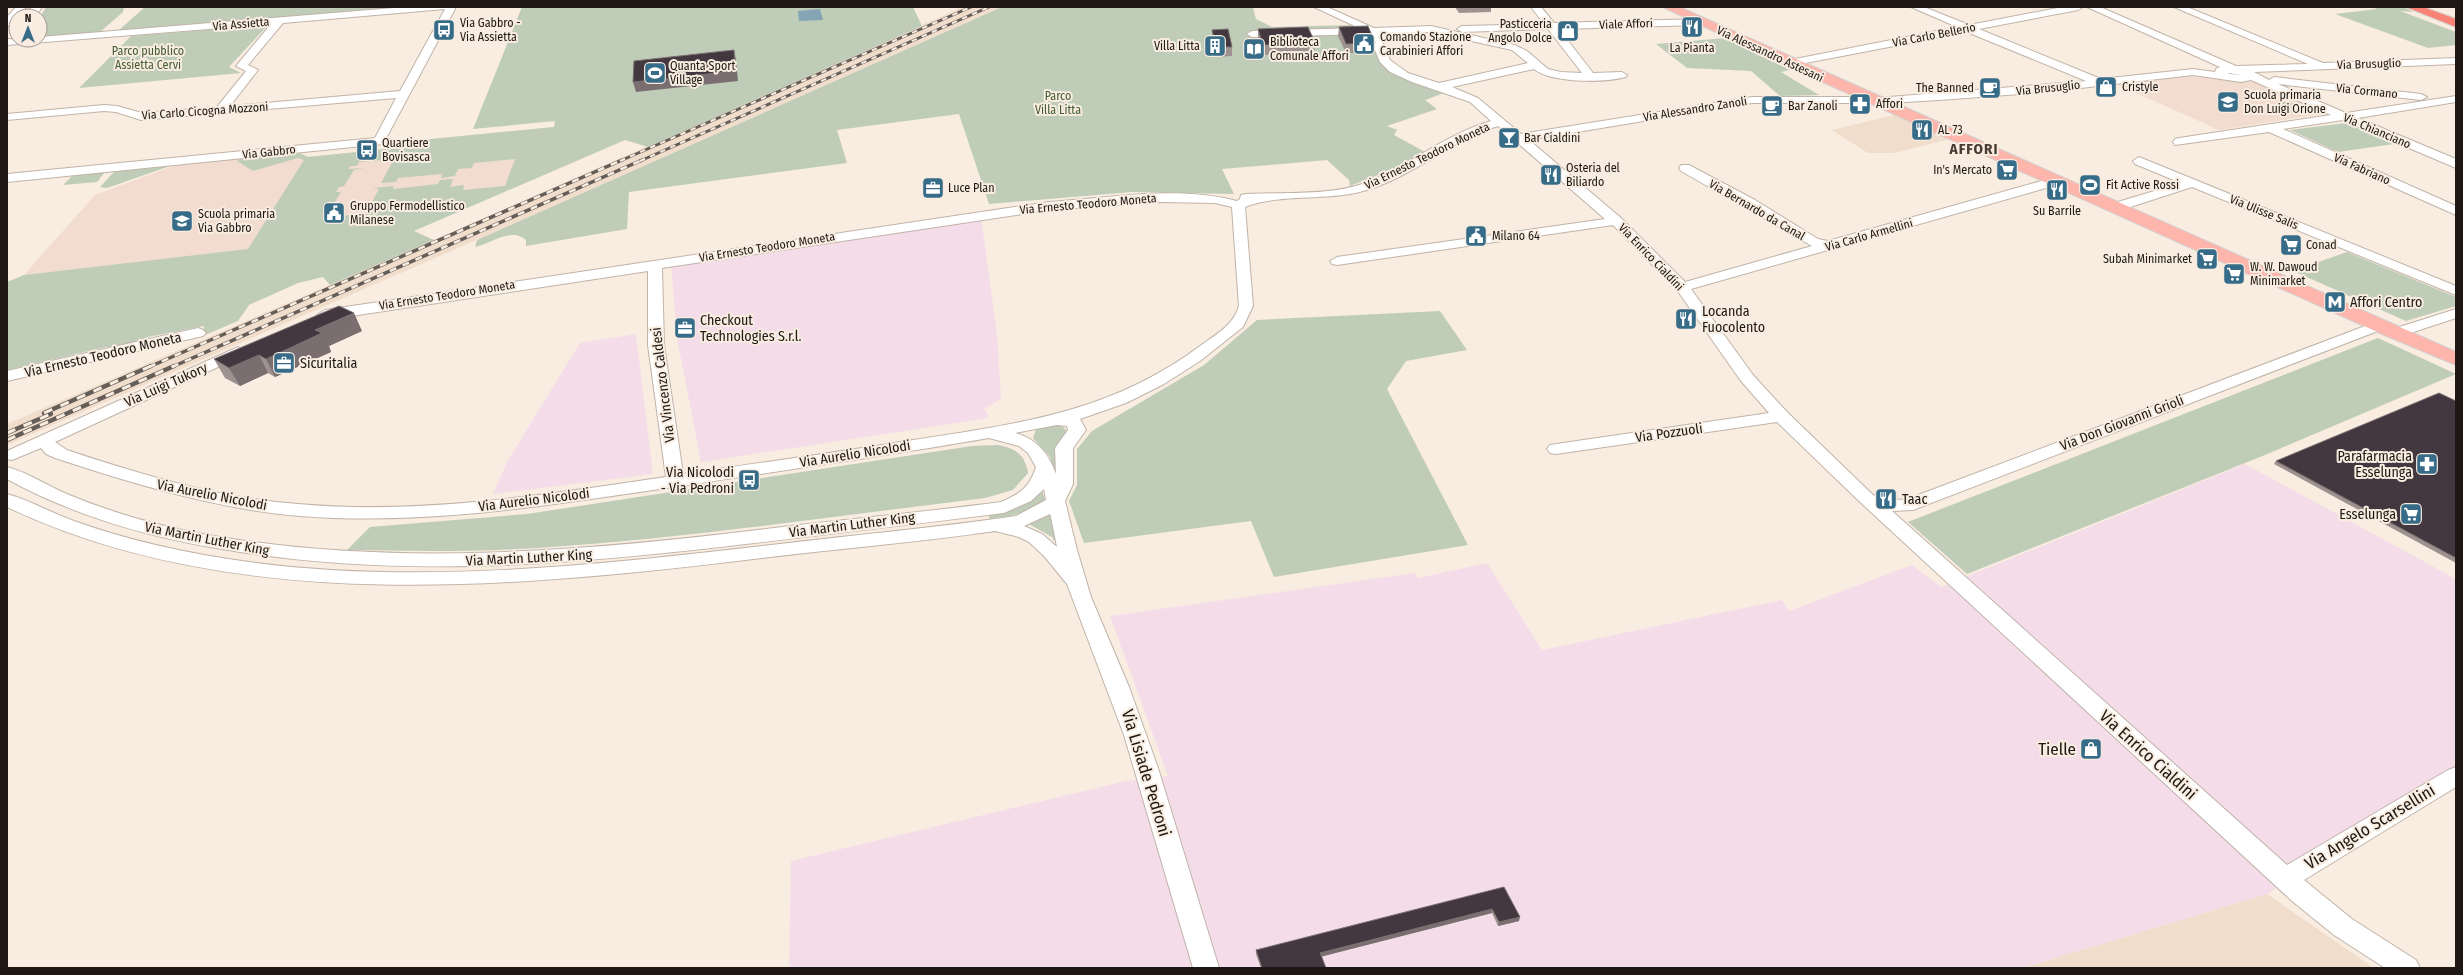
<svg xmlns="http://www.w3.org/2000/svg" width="2463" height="975" font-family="'Fira Sans Condensed',sans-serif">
	<rect width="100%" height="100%" fill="#f9ece0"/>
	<path fill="#f0ddcc" d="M963 7H1002L561 203 7 445V424L434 240Z
		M1902 113 1957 137 1894 153H1868L1832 130Z
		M2267 894 2374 968H2022Z"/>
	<path fill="#f4dde9" d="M981 217 997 334 1001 399 984 409 989 416 983 419 701 462 677 338 671 264Z
		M636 334 653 474 493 494 507 462 580 343Z
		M2245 464 2456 579V770L2267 894 2022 968H789L791 861 1126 781 1168 776 1110 616 1415 573 1418 578 1487 563 1542 650 1782 600 1789 611 1912 565 1941 587Z"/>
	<path fill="#f2dccf" d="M2184 76 2255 82 2328 113 2219 130 2116 84Z
		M555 121 625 140 413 231 24 275 95 195 176 165 299 153 308 157 386 149 390 143 554 127Z"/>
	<path fill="#bfcdb8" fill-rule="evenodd" d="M46 7H124L123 12 100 32 40 37V17Z
		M145 7H409L118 31Z
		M522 7H913L922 26 648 147 625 140 414 231 434 240 330 285 323 277 298 283 249 305 238 321 203 336 204 326 148 337 131 346 106 347 7 370V282L24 275 248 249 304 160 298 158 253 171 237 161 240 159 299 153 308 157 386 149 390 143 554 127 555 121 473 129ZM394 159 381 183 396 182 398 178 442 174 441 178 455 176 458 169 472 168 474 163 515 159 505 186 463 190 464 185 450 187 453 179 440 180 438 184 393 189 394 186 373 188 379 189 368 209 363 210 361 212H367L364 216 349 218 350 215 343 216 341 219 324 221 327 215H322L324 212 342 209 330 210 341 192H336L339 187 344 186 354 170 364 168 349 169 350 166H357L359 162Z
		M1002 7H1253L1256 19 1272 27 1354 25 1367 35 1382 65 1447 92 1425 100 1437 109 1387 126 1397 130 1394 135 1425 152 1399 167 1350 186 1349 180 1327 160 1222 169 1234 194 1132 192 989 204 959 114 837 130 847 163 629 192 627 229 526 246V240C512 226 489 245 475 247L477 240Z
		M2371 7C2385 7 2402 4 2413 12L2400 11 2456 32V45L2428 48 2335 14 2377 9Z
		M268 25 229 67 241 73 79 88 131 36Z
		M1725 38 1790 70 1781 72 1819 95 1780 96 1751 71 1687 68 1656 44Z
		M2277 101 2293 103 2301 114 2285 112Z
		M2346 123 2394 144 2338 152 2290 130Z
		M170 166 107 188 100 187 114 172Z
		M105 172 97 182 63 185 73 175Z
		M2347 252 2456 297V306L2406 321 2293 271Z
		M1440 311 1467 350 1406 361 1387 389 1468 545 1274 577 1251 521 1084 543 1069 501 1077 485V449L1092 431 1204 365 1257 320Z
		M2378 338 2456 374 2260 457 1967 574 1908 522Z
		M1054 423 1062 426 1068 432 1060 473 1055 475 1050 457 1033 438 1036 429Z
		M997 445C1015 448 1025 454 1028 473L1013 490 985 498C836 516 687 538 537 548 474 552 410 551 347 550L370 527 527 514 972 446Z
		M1042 491 1046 503 1011 516 989 519V515L1004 512Z
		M1050 515 1060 542 1056 544 1052 537 1029 524Z"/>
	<path fill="#85a5b5" d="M820 9 823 20 799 21 798 11Z"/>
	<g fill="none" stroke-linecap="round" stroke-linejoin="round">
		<g stroke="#c0b3a8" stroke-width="2">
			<path id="minor" d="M16 7H26L11 25 7 26V17Z
				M32 7H42L36 16H26Z
				M406 7H456L383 144 7 182V174L375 138 396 98 141 120 116 112 104 111 7 120V114L104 105 117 106 142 113 217 107 246 71 236 66 271 24 7 45V39L40 40V37ZM445 9 400 91 230 106 258 70 248 65 283 23Z
				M1314 7H1327L1374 28 1431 26 1515 45 1527 51 1548 69 1561 72 1582 73 1548 29 1462 32 1457 29 1462 26 1544 24 1531 7H1541L1554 23 1700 19 1705 22 1700 25 1559 29 1593 73 1622 72 1627 75 1626 77C1604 83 1551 83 1534 69L1452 87 1478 98 1521 134 1752 97H1889L2086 81 1967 32 1790 66 1785 63 1790 60 1957 27 1911 7H1924L1969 25 2063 7H2083L2078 10 1979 29 2101 79 2193 69 2215 72 2216 69 2220 67 2087 7H2100L2236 66 2308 64 2174 7H2187L2323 63 2456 58V64L2254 72 2269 80 2274 77 2421 94 2427 97 2421 100 2278 84 2346 113 2456 96V102L2358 118 2456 159V168L2343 120 2283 129 2456 206V215L2269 132 2175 145 2173 142 2175 139 2179 138 2331 115 2251 80 2241 82 2193 75 2046 92 1939 100 1889 103H1752L1529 140 1621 218 1685 282 1812 246 1681 171 1679 168 1681 165H1689L1755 200 1818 239 1828 241 2052 178H2060L2062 181 2060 184 1691 289 1753 375 1787 412 1873 495 1887 499 1905 500 2373 323H2383L2386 326 2383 329 1913 510 1892 511 2287 865 2448 770 2456 767V787L2304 880 2352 919 2416 960 2420 968H2385L2334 935 2292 901 1859 501 1777 422 1556 454 1550 453 1547 449 1550 445 1556 444 1769 413 1741 381 1677 290 1613 225 1337 265 1332 264 1330 261 1337 257 1605 219 1498 126C1453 140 1417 173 1373 188 1332 203 1283 192 1245 207L1253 306 1243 327 1200 361 1164 384 1126 403 1080 419 1086 430 1073 448V484L1065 501 1077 550 1091 597 1129 687 1158 768 1219 968H1193L1124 735 1067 584 1044 556 1029 542 1019 537 995 531C920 542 845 548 770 557 524 587 238 617 7 507V494C30 500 51 513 74 521 130 541 189 554 249 562 422 585 598 565 771 545 853 535 935 528 1016 516L1046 500 1044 489 1031 501 1004 513C918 524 832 534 746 544 576 564 405 579 234 551 155 539 78 518 7 479V467C28 472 47 486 67 494 112 513 159 526 208 535 396 568 585 551 774 528 849 519 925 512 1001 502 1021 493 1029 488 1036 467L1028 453 1019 446 989 438C884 456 779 471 674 487 550 505 426 526 300 516 216 509 134 484 55 458L46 454 41 448 12 460 7 459V451L238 347 246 352 244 355 55 442 67 450C142 475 219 498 298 504 421 515 544 495 666 477L648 345V271L325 320 317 315 325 310 1049 202C1110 198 1177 185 1237 201L1240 199 1241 195 1246 194C1284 192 1329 196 1365 183 1409 166 1446 134 1491 121L1470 102 1412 82 1390 72 1380 62 1368 34 1252 37 1247 34 1252 31 1359 28ZM1431 32 1512 50 1528 63 1439 83 1408 73 1390 60 1379 34ZM2228 73 2243 75 2229 74ZM1161 202 1215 203 1232 207 1239 306C1233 326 1215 335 1200 346 1109 414 1015 424 907 441 833 453 758 463 683 474L664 345 662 268 1049 210ZM1057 425 1067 426 1068 430 1055 448 1056 474C1048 453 1037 439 1015 433ZM1050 514 1051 517 1057 547 1042 534 1024 526Z
				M2139 157 2456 286V295L2192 187 2121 210H2111L2109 207 2111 204 2181 183 2135 164 2133 161Z
				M2456 309V318L2395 338 2387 333 2390 330Z
				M198 328 203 330 206 333 203 336 7 381V371Z"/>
		</g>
		<g stroke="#d2d1d0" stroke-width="2">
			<path id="major" d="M1663 7H1679L2456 352V365L2382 334 1794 69Z"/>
		</g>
		<g stroke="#d2d1d0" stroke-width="2">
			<path id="highway" d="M2406 7H2423L2456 19V27Z"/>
		</g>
		<use href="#minor" fill="#fff" fill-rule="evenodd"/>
		<use href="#major" fill="#fdb5ac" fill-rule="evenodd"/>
		<use href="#highway" fill="#fb8375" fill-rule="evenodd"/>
		<g stroke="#655d57" stroke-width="3">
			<path id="rail-far2" d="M620 161 971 7
				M640 161 989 7"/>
		</g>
		<g stroke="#655d57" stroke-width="3.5">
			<path id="rail-far1" d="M149 367 622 160
				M172 367 642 160"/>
		</g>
		<g stroke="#655d57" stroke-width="4.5">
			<path id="rail" d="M44 413 151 366
				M7 433 51 414
				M7 440 174 366"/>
		</g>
		<use href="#rail-far2" stroke="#f9ece0" stroke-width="2" stroke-dasharray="5.5" stroke-linecap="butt"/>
		<use href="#rail-far1" stroke="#f9ece0" stroke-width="2.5" stroke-dasharray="7" stroke-linecap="butt"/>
		<use href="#rail" stroke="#f9ece0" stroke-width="3" stroke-dasharray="9" stroke-linecap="butt"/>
	</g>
	<path fill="#9e9290" d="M1455 7H1491V12L1459 13Z
		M1339 27 1375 43 1374 52 1346 53 1338 36Z
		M1258 29 1315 43 1314 53 1263 55 1258 39Z
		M1212 30 1232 47V56L1216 57 1213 40Z
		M362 331 329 346 331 352 275 377 268 373 240 386 225 378 214 359Z
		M2456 401V563L2274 464 2276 461Z
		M1504 887 1519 921 1498 926 1492 913 1322 956 1326 968H1261L1256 954V950Z"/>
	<path fill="#7a6e70" d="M734 50 736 60 738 81 636 92 633 82Z
		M354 313 362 331 329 346 331 352 275 377 266 359 315 330Z
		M259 355 268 373 240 386 229 368Z
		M1492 909V913L1320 957V953Z
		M1520 917 1519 921 1498 926 1499 922Z"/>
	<path fill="#443840" stroke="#7a6e70" d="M1368 26 1375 43 1346 44 1339 27Z
		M1308 27 1315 43 1263 45 1258 29Z
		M1228 29 1232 47H1216L1212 30Z
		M734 50 735 71 633 82 634 61Z
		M339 306 354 313 315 330 322 333 266 359 259 355 229 368 214 359Z
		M2439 393 2456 401V558L2276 461Z
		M1504 887 1520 917 1499 922 1492 909 1320 953 1326 968H1262L1256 950Z"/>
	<defs>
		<g id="restaurant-square" transform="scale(1.15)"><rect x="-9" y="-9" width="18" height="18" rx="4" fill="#376c88" stroke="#f9ece0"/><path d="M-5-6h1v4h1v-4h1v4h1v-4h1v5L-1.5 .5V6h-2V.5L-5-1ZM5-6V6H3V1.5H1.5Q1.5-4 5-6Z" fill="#fff"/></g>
		<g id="bus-square" transform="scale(1.15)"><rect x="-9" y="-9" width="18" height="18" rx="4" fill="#376c88" stroke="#f9ece0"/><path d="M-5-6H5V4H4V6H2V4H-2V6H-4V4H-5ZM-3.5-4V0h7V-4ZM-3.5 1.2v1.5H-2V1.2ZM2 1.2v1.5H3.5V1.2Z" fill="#fff"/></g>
		<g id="shop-square" transform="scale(1.15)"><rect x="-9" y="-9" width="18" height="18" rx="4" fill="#376c88" stroke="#f9ece0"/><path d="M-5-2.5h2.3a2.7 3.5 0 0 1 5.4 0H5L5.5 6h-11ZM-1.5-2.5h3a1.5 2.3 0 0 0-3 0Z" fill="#fff"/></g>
		<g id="civic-square" transform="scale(1.15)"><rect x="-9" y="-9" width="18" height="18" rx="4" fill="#376c88" stroke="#f9ece0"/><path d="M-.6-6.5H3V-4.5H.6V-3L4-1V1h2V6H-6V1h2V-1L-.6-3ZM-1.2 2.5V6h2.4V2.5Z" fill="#fff"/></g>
		<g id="building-square" transform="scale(1.15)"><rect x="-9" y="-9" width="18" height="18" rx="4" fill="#376c88" stroke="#f9ece0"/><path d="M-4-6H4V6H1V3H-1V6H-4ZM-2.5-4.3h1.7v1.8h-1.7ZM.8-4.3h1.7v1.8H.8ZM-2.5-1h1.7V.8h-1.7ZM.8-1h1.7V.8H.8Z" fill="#fff"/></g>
		<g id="library-square" transform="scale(1.15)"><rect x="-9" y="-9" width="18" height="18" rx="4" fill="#376c88" stroke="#f9ece0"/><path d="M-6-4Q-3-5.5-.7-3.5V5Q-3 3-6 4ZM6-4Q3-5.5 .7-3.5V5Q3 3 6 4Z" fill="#fff"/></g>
		<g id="stadium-square" transform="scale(1.15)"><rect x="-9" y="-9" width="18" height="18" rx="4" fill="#376c88" stroke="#f9ece0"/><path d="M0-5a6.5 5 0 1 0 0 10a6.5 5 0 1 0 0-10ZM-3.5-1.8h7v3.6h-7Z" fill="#fff"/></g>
		<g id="cafe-square" transform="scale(1.15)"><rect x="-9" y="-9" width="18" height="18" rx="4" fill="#376c88" stroke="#f9ece0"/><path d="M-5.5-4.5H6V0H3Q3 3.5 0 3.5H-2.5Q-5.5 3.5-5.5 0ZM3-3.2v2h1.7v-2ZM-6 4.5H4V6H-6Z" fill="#fff"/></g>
		<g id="school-square" transform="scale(1.15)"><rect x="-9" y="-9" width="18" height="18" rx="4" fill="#376c88" stroke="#f9ece0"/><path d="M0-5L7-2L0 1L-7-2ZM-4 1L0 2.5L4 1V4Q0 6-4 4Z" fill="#fff"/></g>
		<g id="pharmacy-square" transform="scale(1.15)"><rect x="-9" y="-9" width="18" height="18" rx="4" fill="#376c88" stroke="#f9ece0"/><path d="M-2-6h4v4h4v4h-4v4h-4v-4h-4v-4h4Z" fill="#fff"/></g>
		<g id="bar-square" transform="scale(1.15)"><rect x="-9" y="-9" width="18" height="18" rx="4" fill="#376c88" stroke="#f9ece0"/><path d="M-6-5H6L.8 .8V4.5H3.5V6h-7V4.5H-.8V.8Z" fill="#fff"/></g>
		<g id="supermarket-square" transform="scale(1.15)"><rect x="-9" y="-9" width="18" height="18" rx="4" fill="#376c88" stroke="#f9ece0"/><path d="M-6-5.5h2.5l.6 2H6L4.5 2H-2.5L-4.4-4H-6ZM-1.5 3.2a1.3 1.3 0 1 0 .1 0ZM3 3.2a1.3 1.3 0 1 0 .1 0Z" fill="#fff"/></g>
		<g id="office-square" transform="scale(1.15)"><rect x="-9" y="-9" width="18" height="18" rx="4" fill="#376c88" stroke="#f9ece0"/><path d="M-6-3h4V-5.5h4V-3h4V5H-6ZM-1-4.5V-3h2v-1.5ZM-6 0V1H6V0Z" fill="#fff"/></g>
		<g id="metro-square" transform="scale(1.15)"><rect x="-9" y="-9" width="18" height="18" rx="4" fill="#376c88" stroke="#f9ece0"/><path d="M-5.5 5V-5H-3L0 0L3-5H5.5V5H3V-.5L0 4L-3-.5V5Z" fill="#fff"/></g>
	</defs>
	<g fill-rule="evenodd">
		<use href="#restaurant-square" x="1692" y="27"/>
		<use href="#bus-square" x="444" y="30"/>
		<use href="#shop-square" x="1568" y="31"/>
		<use href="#civic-square" x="1364" y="44"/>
		<use href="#building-square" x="1215" y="46"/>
		<use href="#library-square" x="1254" y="49"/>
		<use href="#stadium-square" x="655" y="73"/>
		<use href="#shop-square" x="2106" y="87"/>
		<use href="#cafe-square" x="1990" y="88"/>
		<use href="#school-square" x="2228" y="102"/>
		<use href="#pharmacy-square" x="1860" y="104"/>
		<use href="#cafe-square" x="1772" y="106"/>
		<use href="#restaurant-square" x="1922" y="130"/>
		<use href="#bar-square" x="1509" y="138"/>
		<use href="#bus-square" x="367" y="150"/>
		<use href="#supermarket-square" x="2007" y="170"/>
		<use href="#restaurant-square" x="1551" y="175"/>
		<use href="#stadium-square" x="2090" y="185"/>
		<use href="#office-square" x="933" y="188"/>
		<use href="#restaurant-square" x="2057" y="190"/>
		<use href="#civic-square" x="334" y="213"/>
		<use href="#school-square" x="182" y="221"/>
		<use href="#civic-square" x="1476" y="236"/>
		<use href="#supermarket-square" x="2291" y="245"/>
		<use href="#supermarket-square" x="2207" y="259"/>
		<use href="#supermarket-square" x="2234" y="274"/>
		<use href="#metro-square" x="2335" y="302"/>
		<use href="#restaurant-square" x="1686" y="319"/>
		<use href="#office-square" x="685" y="328"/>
		<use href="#office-square" x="284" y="363"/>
		<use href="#pharmacy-square" x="2427" y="464"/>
		<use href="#bus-square" x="749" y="480"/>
		<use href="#restaurant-square" x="1886" y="499"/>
		<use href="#supermarket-square" x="2411" y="514"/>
		<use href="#shop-square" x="2091" y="749"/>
	</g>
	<g text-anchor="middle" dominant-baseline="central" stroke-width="4" stroke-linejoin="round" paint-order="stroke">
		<g font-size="12" fill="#1d1814" stroke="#f9ece0" text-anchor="start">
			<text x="460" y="23">Via Gabbro -<tspan x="460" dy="14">Via Assietta</tspan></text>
			<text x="1552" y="24" text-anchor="end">Pasticceria<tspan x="1552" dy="14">Angolo Dolce</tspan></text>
			<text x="1380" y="37">Comando Stazione<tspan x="1380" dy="14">Carabinieri Affori</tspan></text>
			<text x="1270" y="42">Biblioteca<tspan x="1270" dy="14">Comunale Affori</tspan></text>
			<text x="1200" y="46" text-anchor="end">Villa Litta</text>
			<text x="1692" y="48" text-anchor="middle">La Pianta</text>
			<text x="670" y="66">Quanta Sport<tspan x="670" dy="14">Village</tspan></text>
			<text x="2122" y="87">Cristyle</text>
			<text x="1974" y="88" text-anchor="end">The Banned</text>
			<text x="2244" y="95">Scuola primaria<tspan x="2244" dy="14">Don Luigi Orione</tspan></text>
			<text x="1876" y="104">Affori</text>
			<text x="1788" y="106">Bar Zanoli</text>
			<text x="1938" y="130">AL 73</text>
			<text x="1524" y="138">Bar Cialdini</text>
			<text x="382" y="143">Quartiere<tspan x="382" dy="14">Bovisasca</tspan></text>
			<text x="1566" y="168">Osteria del<tspan x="1566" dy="14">Biliardo</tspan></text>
			<text x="1992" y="170" text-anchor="end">In's Mercato</text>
			<text x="2106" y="185">Fit Active Rossi</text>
			<text x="948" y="188">Luce Plan</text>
			<text x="350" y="206">Gruppo Fermodellistico<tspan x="350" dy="14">Milanese</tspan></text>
			<text x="2057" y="211" text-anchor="middle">Su Barrile</text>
			<text x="198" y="214">Scuola primaria<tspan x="198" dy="14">Via Gabbro</tspan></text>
			<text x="1492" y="236">Milano 64</text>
			<text x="2306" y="245">Conad</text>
			<text x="2192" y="259" text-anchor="end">Subah Minimarket</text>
			<text x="2250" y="267">W. W. Dawoud<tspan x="2250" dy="14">Minimarket</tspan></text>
		</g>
		<g font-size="12" fill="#1d1814" stroke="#f9ece0">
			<text transform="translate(241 24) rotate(-5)">Via Assietta</text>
			<text transform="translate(1626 24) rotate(-2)">Viale Affori</text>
			<text transform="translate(1934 35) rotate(-11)">Via Carlo Bellerio</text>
			<text transform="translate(1770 54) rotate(25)">Via Alessandro Astesani</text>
			<text transform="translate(2369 64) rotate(-2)">Via Brusuglio</text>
			<text transform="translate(2048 88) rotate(-6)">Via Brusuglio</text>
			<text transform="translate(2367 91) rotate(6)">Via Cormano</text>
			<text transform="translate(1695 109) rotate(-9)">Via Alessandro Zanoli</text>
			<text transform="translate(205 111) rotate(-4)">Via Carlo Cicogna Mozzoni</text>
			<text transform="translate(2377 131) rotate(23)">Via Chianciano</text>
			<text transform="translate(269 152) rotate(-6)">Via Gabbro</text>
			<text transform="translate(1427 156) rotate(-26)">Via Ernesto Teodoro Moneta</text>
			<text transform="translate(2362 169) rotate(24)">Via Fabriano</text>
			<text transform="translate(1088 204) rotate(-5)">Via Ernesto Teodoro Moneta</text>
			<text transform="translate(1757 210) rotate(30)">Via Bernardo da Canal</text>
			<text transform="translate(2264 212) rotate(22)">Via Ulisse Salis</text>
			<text transform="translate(1869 235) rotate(-16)">Via Carlo Armellini</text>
			<text transform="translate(767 247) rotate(-9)">Via Ernesto Teodoro Moneta</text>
			<text transform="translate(1651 257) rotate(46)">Via Enrico Cialdini</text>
			<text transform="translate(447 295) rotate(-9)">Via Ernesto Teodoro Moneta</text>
		</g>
		<g font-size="12" fill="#425d33" stroke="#f9ece0">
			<text x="148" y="51">Parco pubblico<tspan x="148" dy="14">Assietta Cervi</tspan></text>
			<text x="1058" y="96">Parco<tspan x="1058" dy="14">Villa Litta</tspan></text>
		</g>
		<g font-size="14" fill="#1d1814" stroke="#f9ece0" text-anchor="start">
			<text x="2350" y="302">Affori Centro</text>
			<text x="1702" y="311">Locanda<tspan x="1702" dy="16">Fuocolento</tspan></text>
			<text x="700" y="320">Checkout<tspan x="700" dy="16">Technologies S.r.l.</tspan></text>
			<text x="300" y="363">Sicuritalia</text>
			<text x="2412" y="456" text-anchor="end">Parafarmacia<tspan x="2412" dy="16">Esselunga</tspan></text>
			<text x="734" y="472" text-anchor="end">Via Nicolodi<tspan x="734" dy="16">- Via Pedroni</tspan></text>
			<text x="1902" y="499">Taac</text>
			<text x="2396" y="514" text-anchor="end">Esselunga</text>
		</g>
		<g font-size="14" fill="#1d1814" stroke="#f9ece0">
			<text transform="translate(103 355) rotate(-13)">Via Ernesto Teodoro Moneta</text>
			<text transform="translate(166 385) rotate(-24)">Via Luigi Tukory</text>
			<text transform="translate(663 385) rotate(-97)">Via Vincenzo Caldesi</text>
			<text transform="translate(2122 423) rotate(-21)">Via Don Giovanni Grioli</text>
			<text transform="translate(1669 433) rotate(-8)">Via Pozzuoli</text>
			<text transform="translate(855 454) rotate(-9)">Via Aurelio Nicolodi</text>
			<text transform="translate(212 495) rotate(11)">Via Aurelio Nicolodi</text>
			<text transform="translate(534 500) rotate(-7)">Via Aurelio Nicolodi</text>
			<text transform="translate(852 525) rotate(-7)">Via Martin Luther King</text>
			<text transform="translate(207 539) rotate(11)">Via Martin Luther King</text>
			<text transform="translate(529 558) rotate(-3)">Via Martin Luther King</text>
		</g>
		<g font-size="15" font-weight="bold" letter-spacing="1" fill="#473c33" stroke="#f9ece0">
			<text x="1974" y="149">AFFORI</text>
		</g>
		<g font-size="17" fill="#1d1814" stroke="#f9ece0" text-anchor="end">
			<text x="2076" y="749">Tielle</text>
		</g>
		<g font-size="17" fill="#1d1814" stroke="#f9ece0">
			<text transform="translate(2148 755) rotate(42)">Via Enrico Cialdini</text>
			<text transform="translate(1146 773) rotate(73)">Via Lisiade Pedroni</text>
			<text transform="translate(2370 827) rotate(-31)">Via Angelo Scarsellini</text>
		</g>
	</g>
	<rect width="2463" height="975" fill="none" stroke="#1d1814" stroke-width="16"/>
	<g transform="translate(28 28)"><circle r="19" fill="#f9ece0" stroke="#a1978e"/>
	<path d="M0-3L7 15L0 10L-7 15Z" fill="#376c88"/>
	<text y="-6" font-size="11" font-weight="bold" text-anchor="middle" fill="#1d1814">N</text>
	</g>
</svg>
